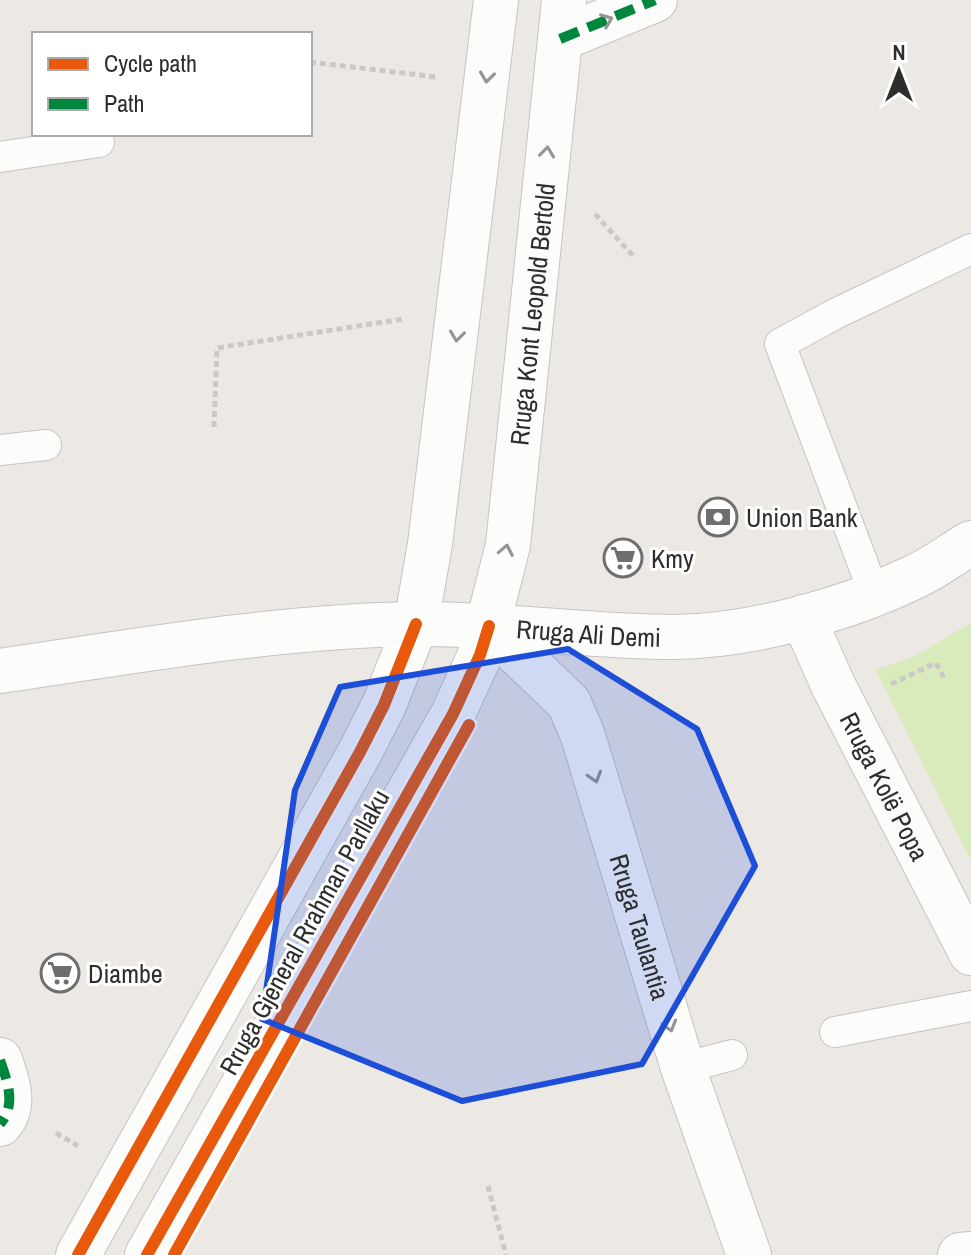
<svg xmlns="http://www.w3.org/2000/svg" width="971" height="1255" font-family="'Archivo Narrow',sans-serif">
	<rect width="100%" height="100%" fill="#ece8e4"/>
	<path fill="#d9eabb" d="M971 623V861L876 670 917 655Z"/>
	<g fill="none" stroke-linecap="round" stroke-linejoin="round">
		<g stroke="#c5c4c5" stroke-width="32">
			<path id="lane" d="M0 157 99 142
				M0 450 46 445
				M874 593 780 344 835 314 971 249
				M835 1032 971 1006
				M683 1068 732 1055"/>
		</g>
		<g stroke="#c5c4c5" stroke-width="46">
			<g id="street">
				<path d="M560 39 655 0"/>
				<path id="s1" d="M803 617 834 687 971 953"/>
				<path id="s2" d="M489 626 569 703 583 736 683 1068 749 1255"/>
				<path d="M0 1060C7 1081 17 1105 0 1124"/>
				<path d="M960 1255 971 1254"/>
			</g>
		</g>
		<g stroke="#c5c4c5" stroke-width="46">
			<g id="secondary">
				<path id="s3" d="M0 671C137 651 276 626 415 624 502 623 588 637 675 637 751 636 846 610 914 577 934 568 952 554 971 543"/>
				<path d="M78 1255 360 752 384 705 416 624 430 544 496 0"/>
				<path id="s4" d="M147 1255 453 714 480 655 508 545 564 0"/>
			</g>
		</g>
		<path stroke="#c9c9c8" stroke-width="5" stroke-dasharray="6 4" stroke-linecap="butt" d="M310 62 436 77
			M595 214 635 258
			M214 427 217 348 403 319
			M891 684 936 663 944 678
			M56 1133 78 1146
			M488 1186 506 1255"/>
		<use href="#lane" stroke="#fcfcfb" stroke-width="30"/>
		<use href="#street" stroke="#fcfcfb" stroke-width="44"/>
		<use href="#secondary" stroke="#fcfcfb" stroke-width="44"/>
		<path stroke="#00873e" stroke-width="10" stroke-dasharray="20 10" stroke-linecap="butt" d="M560 39 655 0
			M0 1060C7 1081 17 1105 0 1124"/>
		<g stroke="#fff" stroke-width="17">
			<path id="cycleway" d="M78 1255 360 752 384 705 416 624
				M147 1255 453 714 480 655 489 626
				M174 1255 469 725"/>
		</g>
		<use href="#cycleway" stroke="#e8590c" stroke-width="12"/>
	</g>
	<defs><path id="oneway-chevron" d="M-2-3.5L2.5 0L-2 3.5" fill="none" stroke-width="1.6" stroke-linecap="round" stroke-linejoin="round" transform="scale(2)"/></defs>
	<g stroke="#959594">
		<use href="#oneway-chevron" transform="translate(607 20) rotate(-22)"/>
		<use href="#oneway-chevron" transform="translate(487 77) rotate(97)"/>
		<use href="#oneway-chevron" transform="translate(547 152) rotate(-83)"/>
		<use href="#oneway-chevron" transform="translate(457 336) rotate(97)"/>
		<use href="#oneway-chevron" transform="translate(506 550) rotate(-79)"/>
		<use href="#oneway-chevron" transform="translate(595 777) rotate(73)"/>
		<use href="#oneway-chevron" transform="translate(670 1026) rotate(73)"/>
	</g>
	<path fill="#1d4ed8" fill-opacity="0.2" stroke="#1d4ed8" stroke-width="6" stroke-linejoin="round" d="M568 649 697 729 755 866 642 1064 462 1101 262 1019 295 790 340 687Z"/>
	<defs>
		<g id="bank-ring" transform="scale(2)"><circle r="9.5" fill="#fff" stroke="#706f6e" stroke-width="1.5"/><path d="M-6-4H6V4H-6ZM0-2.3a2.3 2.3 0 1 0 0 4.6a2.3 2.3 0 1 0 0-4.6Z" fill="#706f6e"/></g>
		<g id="supermarket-ring" transform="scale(2)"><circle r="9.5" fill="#fff" stroke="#706f6e" stroke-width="1.5"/><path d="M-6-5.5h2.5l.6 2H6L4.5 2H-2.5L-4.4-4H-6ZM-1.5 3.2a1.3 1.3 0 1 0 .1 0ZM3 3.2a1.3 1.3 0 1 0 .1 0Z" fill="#706f6e"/></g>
	</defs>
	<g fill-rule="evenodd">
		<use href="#bank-ring" x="718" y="517"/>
		<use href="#supermarket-ring" x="623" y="558"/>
		<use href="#supermarket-ring" x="60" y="973"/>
	</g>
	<g text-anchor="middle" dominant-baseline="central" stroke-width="6" stroke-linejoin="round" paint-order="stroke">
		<g font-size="26" fill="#2e2e2e" stroke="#fff">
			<text stroke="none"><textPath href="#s4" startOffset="1032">Rruga Kont Leopold Bertold</textPath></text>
			<text stroke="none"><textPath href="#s3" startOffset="592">Rruga Ali Demi</textPath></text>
			<text stroke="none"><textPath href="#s1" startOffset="188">Rruga Kolë Popa</textPath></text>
			<text stroke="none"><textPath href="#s2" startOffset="346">Rruga Taulantia</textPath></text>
			<text transform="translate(304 932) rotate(-61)">Rruga Gjeneral Rrahman Parllaku</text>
		</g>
		<g font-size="26" fill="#2e2e2e" stroke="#fff" text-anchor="start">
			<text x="746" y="517">Union Bank</text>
			<text x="651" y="558">Kmy</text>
			<text x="88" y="973">Diambe</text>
		</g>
	</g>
	<rect x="32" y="32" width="280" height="104" fill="#ffffff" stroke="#ababab" stroke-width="2"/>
	<rect x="48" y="58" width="40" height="12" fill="#e8590c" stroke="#ababab" stroke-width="2"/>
	<text x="104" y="72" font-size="24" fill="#2e2e2e">Cycle path</text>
	<rect x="48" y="98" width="40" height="12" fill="#00873e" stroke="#ababab" stroke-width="2"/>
	<text x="104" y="112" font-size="24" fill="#2e2e2e">Path</text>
	<g transform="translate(899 72)" stroke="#ffffff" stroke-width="6" paint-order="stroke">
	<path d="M0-6L14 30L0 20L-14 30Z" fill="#2e2e2e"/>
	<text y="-12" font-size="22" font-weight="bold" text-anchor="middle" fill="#2e2e2e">N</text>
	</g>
</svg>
